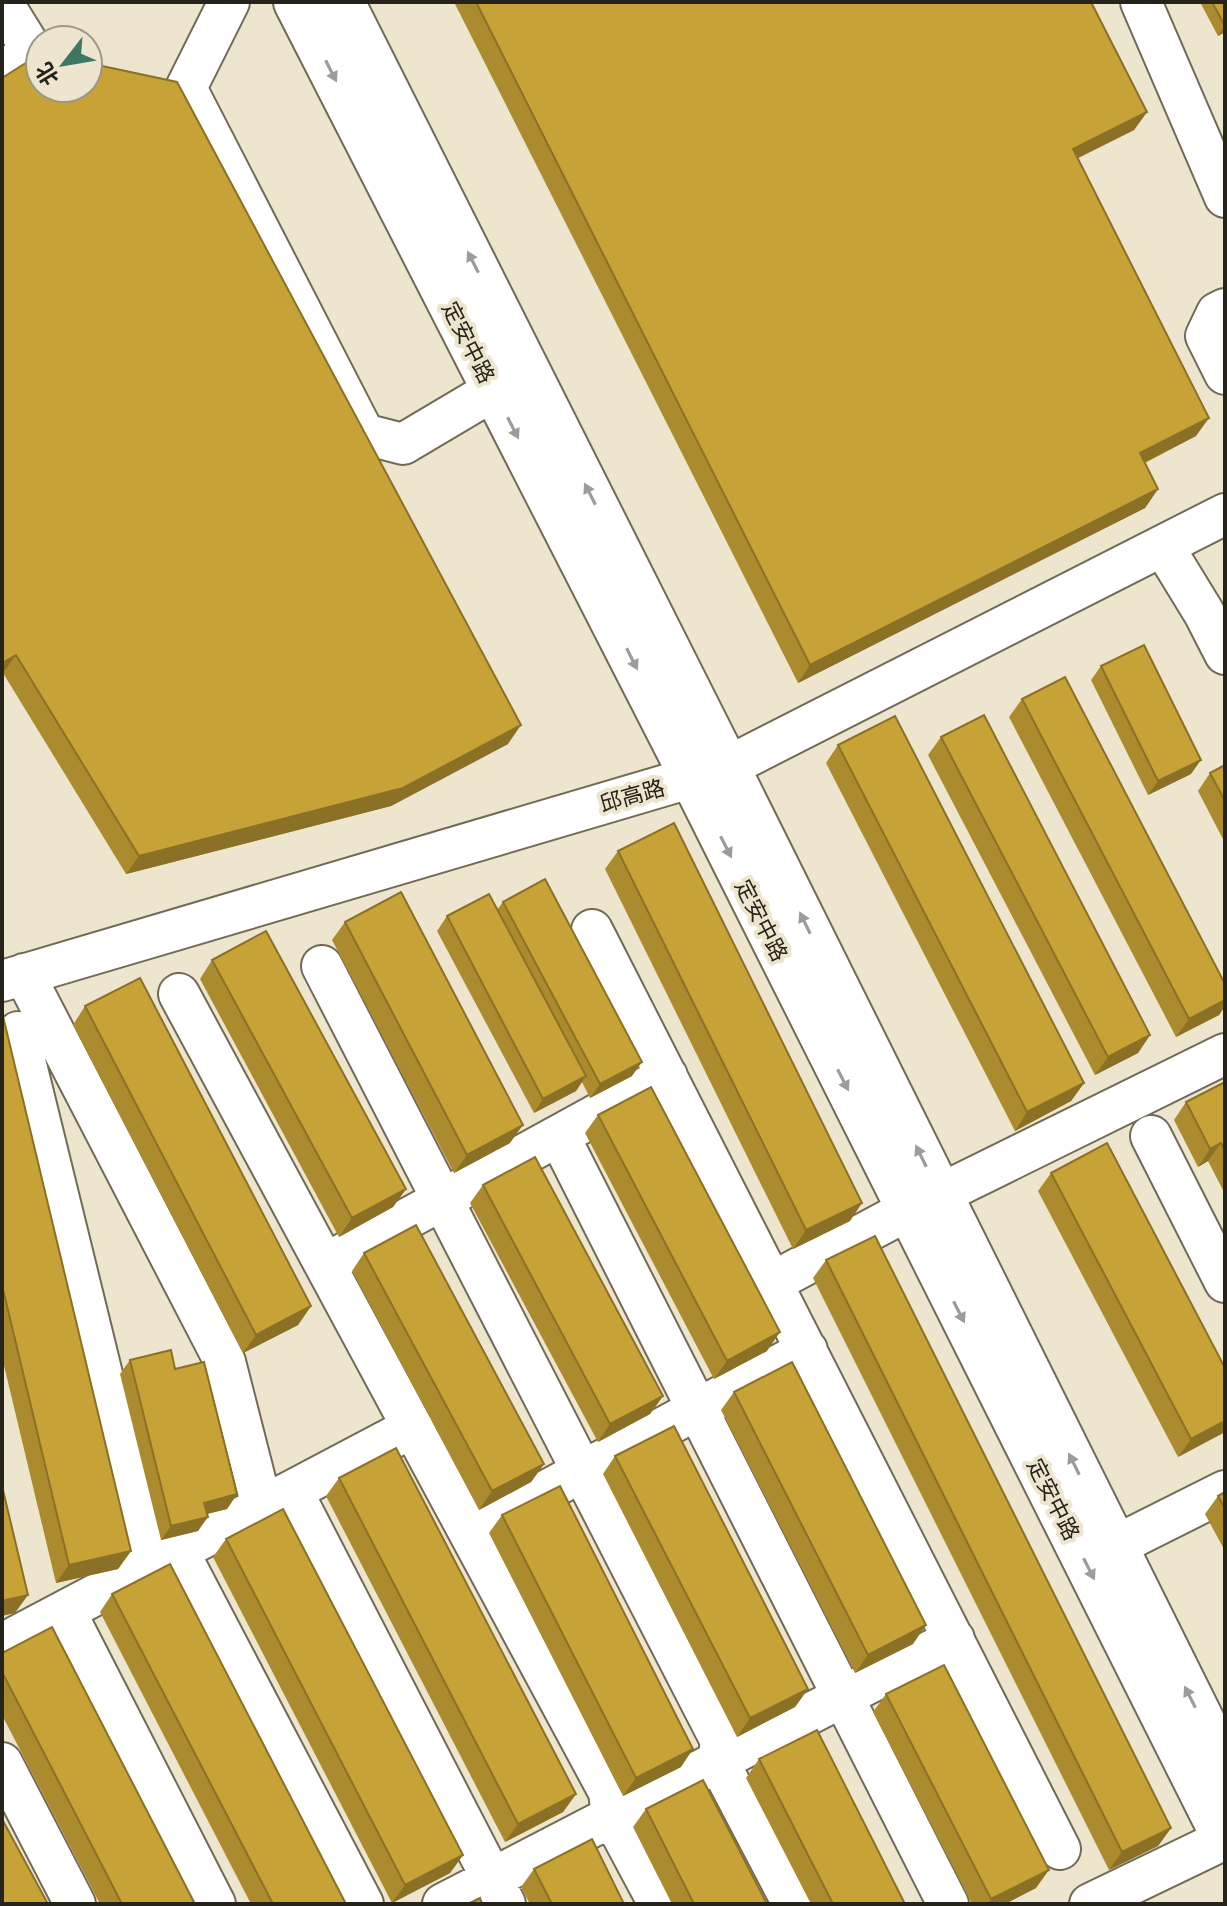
<svg xmlns="http://www.w3.org/2000/svg" width="1227" height="1906" font-family="'IBM Plex Sans','Noto Sans SC',sans-serif">
	<rect width="100%" height="100%" fill="#ede5ce"/>
	<g fill="none" stroke-linecap="round" stroke-linejoin="round">
		<g stroke="#726a56" stroke-width="44">
			<path id="minor" d="M229 2 186 88 364 434 403 444 494 390
				M1141 2 1225 197
				M2 71 33 52 2 2
				M1225 309 1217 313 1206 336 1225 374
				M1163 546 1204 613 1225 654
				M592 930 1060 1849
				M322 966 721 1741 718 1761 793 1904
				M24 974 225 1362 262 1507
				M2 981 727 767 1225 514
				M179 994 609 1792 612 1816 659 1904
				M18 1032 149 1566
				M559 1136 948 1904
				M1151 1136 1225 1282
				M325 1264 667 1076
				M773 1282 908 1210 1225 1054
				M292 1491 505 1904
				M470 1532 807 1350
				M1115 1546 1225 1491
				M178 1551 363 1904
				M65 1611 215 1904
				M2 1644 413 1427
				M2 1763 75 1904
				M443 1904 954 1639
				M1090 1904 1225 1839"/>
		</g>
		<g stroke="#726a56" stroke-width="48">
			<path id="major" d="M296 2 680 753 1225 1839
				M342 2 727 767 1225 1767"/>
		</g>
		<use href="#minor" stroke="#fff" stroke-width="40"/>
		<use href="#major" stroke="#fff" stroke-width="44"/>
	</g>
	<path fill="#ab8b2e" d="M454 2H1091L1147 112 1134 130 1078 158 1196 436 1145 463 1158 489 1145 508 798 683Z
		M1200 2H1225V32L1218 36Z
		M2 78 508 744 391 806 126 874 3 673Z
		M1101 666 1191 774 1148 795 1091 680Z
		M1022 699 1225 984V1006L1219 1015 1176 1037 1009 717Z
		M941 737 1150 1035 1138 1053 1095 1075 928 755Z
		M838 745 1084 1083 1071 1101 1015 1131 826 763Z
		M1225 765V843L1198 791 1210 773Z
		M618 851 850 1221 793 1249 605 869Z
		M503 902 632 1076 590 1098 582 1082 576 1091 534 1113 437 931 447 916 497 910Z
		M345 922 510 1143 454 1173 332 940Z
		M212 960 406 1189 393 1207 339 1237 200 979Z
		M85 1006 311 1306 298 1325 243 1353 73 1025Z
		M2 1012 131 1551 118 1569 56 1583 2 1357Z
		M1225 1082V1194L1208 1161 1198 1167 1174 1120 1186 1102Z
		M598 1115 767 1351 714 1379 585 1133Z
		M1051 1173 1225 1368V1432L1178 1457 1038 1191Z
		M483 1185 663 1396 650 1414 598 1442 470 1203Z
		M364 1253 544 1464 531 1482 479 1510 352 1271Z
		M826 1260 1171 1828 1158 1846 1109 1870 813 1278Z
		M130 1360 175 1369 237 1494 227 1509 207 1514 198 1531 161 1540 120 1374Z
		M734 1392 913 1644 855 1673 721 1410Z
		M615 1456 808 1689 795 1707 737 1737 603 1474Z
		M339 1478 576 1794 563 1812 505 1842 326 1496Z
		M1225 1492V1551L1205 1514 1218 1496Z
		M502 1515 681 1767 623 1796 489 1533Z
		M226 1539 463 1855 450 1873 392 1903 213 1557Z
		M112 1594 346 1904H251L100 1612Z
		M2 1653 195 1904H100L2 1715Z
		M886 1694 1036 1888 1005 1904H972L873 1712Z
		M759 1759 905 1904H811L746 1778Z
		M646 1809 767 1904H672L633 1827Z
		M534 1869 624 1904H530L521 1887Z"/>
	<path fill="#8b7126" d="M1225 26V32L1218 36Z
		M1147 112 1134 130 1060 167 1073 149Z
		M1209 418 1196 436 1127 471 1140 453Z
		M1158 489 1145 508 798 683 810 665Z
		M16 655 3 673 2 674V663Z
		M521 725 508 744 391 806 126 874 139 856Z
		M1201 760 1191 774 1148 795 1158 781Z
		M1225 1000V1006L1219 1015 1176 1037 1189 1019Z
		M1150 1035 1138 1053 1095 1075 1108 1057Z
		M642 1062 632 1076 590 1098 600 1084Z
		M586 1076 576 1091 534 1113 543 1099Z
		M1084 1083 1071 1101 1015 1131 1027 1112Z
		M523 1125 510 1143 454 1173 467 1155Z
		M1221 1143 1208 1161 1198 1167 1210 1149Z
		M406 1189 393 1207 339 1237 352 1218Z
		M862 1203 850 1221 793 1249 806 1230Z
		M311 1306 298 1325 243 1353 256 1335Z
		M780 1332 767 1351 714 1379 727 1361Z
		M663 1396 650 1414 598 1442 610 1424Z
		M1225 1421V1432L1178 1457 1191 1439Z
		M544 1464 531 1482 479 1510 492 1491Z
		M237 1494 227 1509 194 1517 204 1503Z
		M208 1517 198 1531 161 1540 171 1526Z
		M131 1551 118 1569 56 1583 69 1565Z
		M28 1595 15 1613 2 1616V1601Z
		M926 1625 913 1644 855 1673 868 1655Z
		M808 1689 795 1707 737 1737 750 1718Z
		M693 1749 681 1767 623 1796 636 1778Z
		M576 1794 563 1812 505 1842 518 1824Z
		M1171 1828 1158 1846 1109 1870 1122 1852Z
		M463 1855 450 1873 392 1903 405 1885Z
		M1049 1870 1036 1888 1005 1904H988L991 1899Z"/>
	<path fill="#c7a236" stroke="#8b7126" stroke-width="2" d="M476 2H1091L1147 112 1073 149 1209 418 1140 453 1158 489 810 665Z
		M1212 2H1225V26Z
		M40 54V88H88V63L177 82 521 725 403 788 139 856 16 655 2 663V78Z
		M1144 645 1201 760 1158 781 1101 666Z
		M1065 677 1225 984V1000L1189 1019 1022 699Z
		M984 715 1150 1035 1108 1057 941 737Z
		M895 716 1084 1083 1027 1112 838 745Z
		M1225 765V801L1210 773Z
		M674 823 862 1203 806 1230 618 851Z
		M545 879 642 1062 600 1084 503 902Z
		M401 892 523 1125 467 1155 345 922Z
		M489 894 586 1076 543 1099 447 916Z
		M266 931 406 1189 352 1218 212 960Z
		M140 978 311 1306 256 1335 85 1006Z
		M2 1012 131 1551 69 1565 2 1285Z
		M1225 1082V1151L1221 1143 1210 1149 1186 1102Z
		M651 1087 780 1332 727 1361 598 1115Z
		M1107 1143 1225 1368V1421L1191 1439 1051 1173Z
		M535 1157 663 1396 610 1424 483 1185Z
		M416 1225 544 1464 492 1491 364 1253Z
		M875 1236 1171 1828 1122 1852 826 1260Z
		M171 1350 175 1369 204 1362 237 1494 204 1503 208 1517 171 1526 130 1360Z
		M792 1362 926 1625 868 1655 734 1392Z
		M674 1426 808 1689 750 1718 615 1456Z
		M396 1448 576 1794 518 1824 339 1478Z
		M2 1486 28 1595 2 1601Z
		M560 1486 693 1749 636 1778 502 1515Z
		M1225 1492V1509L1218 1496Z
		M283 1509 463 1855 405 1885 226 1539Z
		M170 1564 346 1904H273L112 1594Z
		M52 1627 195 1904H122L2 1672V1653Z
		M944 1665 1049 1870 991 1899 886 1694Z
		M817 1730 905 1904H833L759 1759Z
		M703 1780 767 1904H694L646 1809Z
		M2 1819 48 1904H2Z
		M592 1839 624 1904H552L534 1869Z
		M480 1898 482 1904H468Z"/>
	<defs><path id="oneway-solid" d="M-6-.8H1V-3.2L6.5 0L1 3.2V.8H-6Z" transform="scale(2)"/></defs>
	<g fill="#9d9c98">
		<use href="#oneway-solid" transform="translate(331 71) rotate(63)"/>
		<use href="#oneway-solid" transform="translate(473 262) rotate(-117)"/>
		<use href="#oneway-solid" transform="translate(513 428) rotate(63)"/>
		<use href="#oneway-solid" transform="translate(590 494) rotate(-117)"/>
		<use href="#oneway-solid" transform="translate(632 659) rotate(63)"/>
		<use href="#oneway-solid" transform="translate(726 847) rotate(63)"/>
		<use href="#oneway-solid" transform="translate(805 923) rotate(-116)"/>
		<use href="#oneway-solid" transform="translate(843 1080) rotate(63)"/>
		<use href="#oneway-solid" transform="translate(921 1156) rotate(-116)"/>
		<use href="#oneway-solid" transform="translate(959 1312) rotate(63)"/>
		<use href="#oneway-solid" transform="translate(1074 1464) rotate(-116)"/>
		<use href="#oneway-solid" transform="translate(1089 1569) rotate(63)"/>
		<use href="#oneway-solid" transform="translate(1190 1697) rotate(-117)"/>
	</g>
	<g text-anchor="middle" dominant-baseline="central" stroke-width="8" stroke-linejoin="round" paint-order="stroke">
		<g font-size="22" fill="#26231b" stroke="#ede5ce">
			<text transform="translate(469 342) rotate(63)">定安中路</text>
			<text transform="translate(632 795) rotate(-16)">邱高路</text>
			<text transform="translate(762 920) rotate(63)">定安中路</text>
			<text transform="translate(1054 1499) rotate(63)">定安中路</text>
		</g>
	</g>
	<rect width="1227" height="1906" fill="none" stroke="#26231b" stroke-width="8"/>
	<g transform="translate(64 64) rotate(239)"><circle r="38" fill="#ede5ce" stroke="#9d9786" stroke-width="2"/>
	<path d="M0-6L14 30L0 20L-14 30Z" fill="#3c7863"/>
	<text y="-12" font-size="22" font-weight="bold" text-anchor="middle" fill="#26231b">北</text>
	</g>
</svg>
